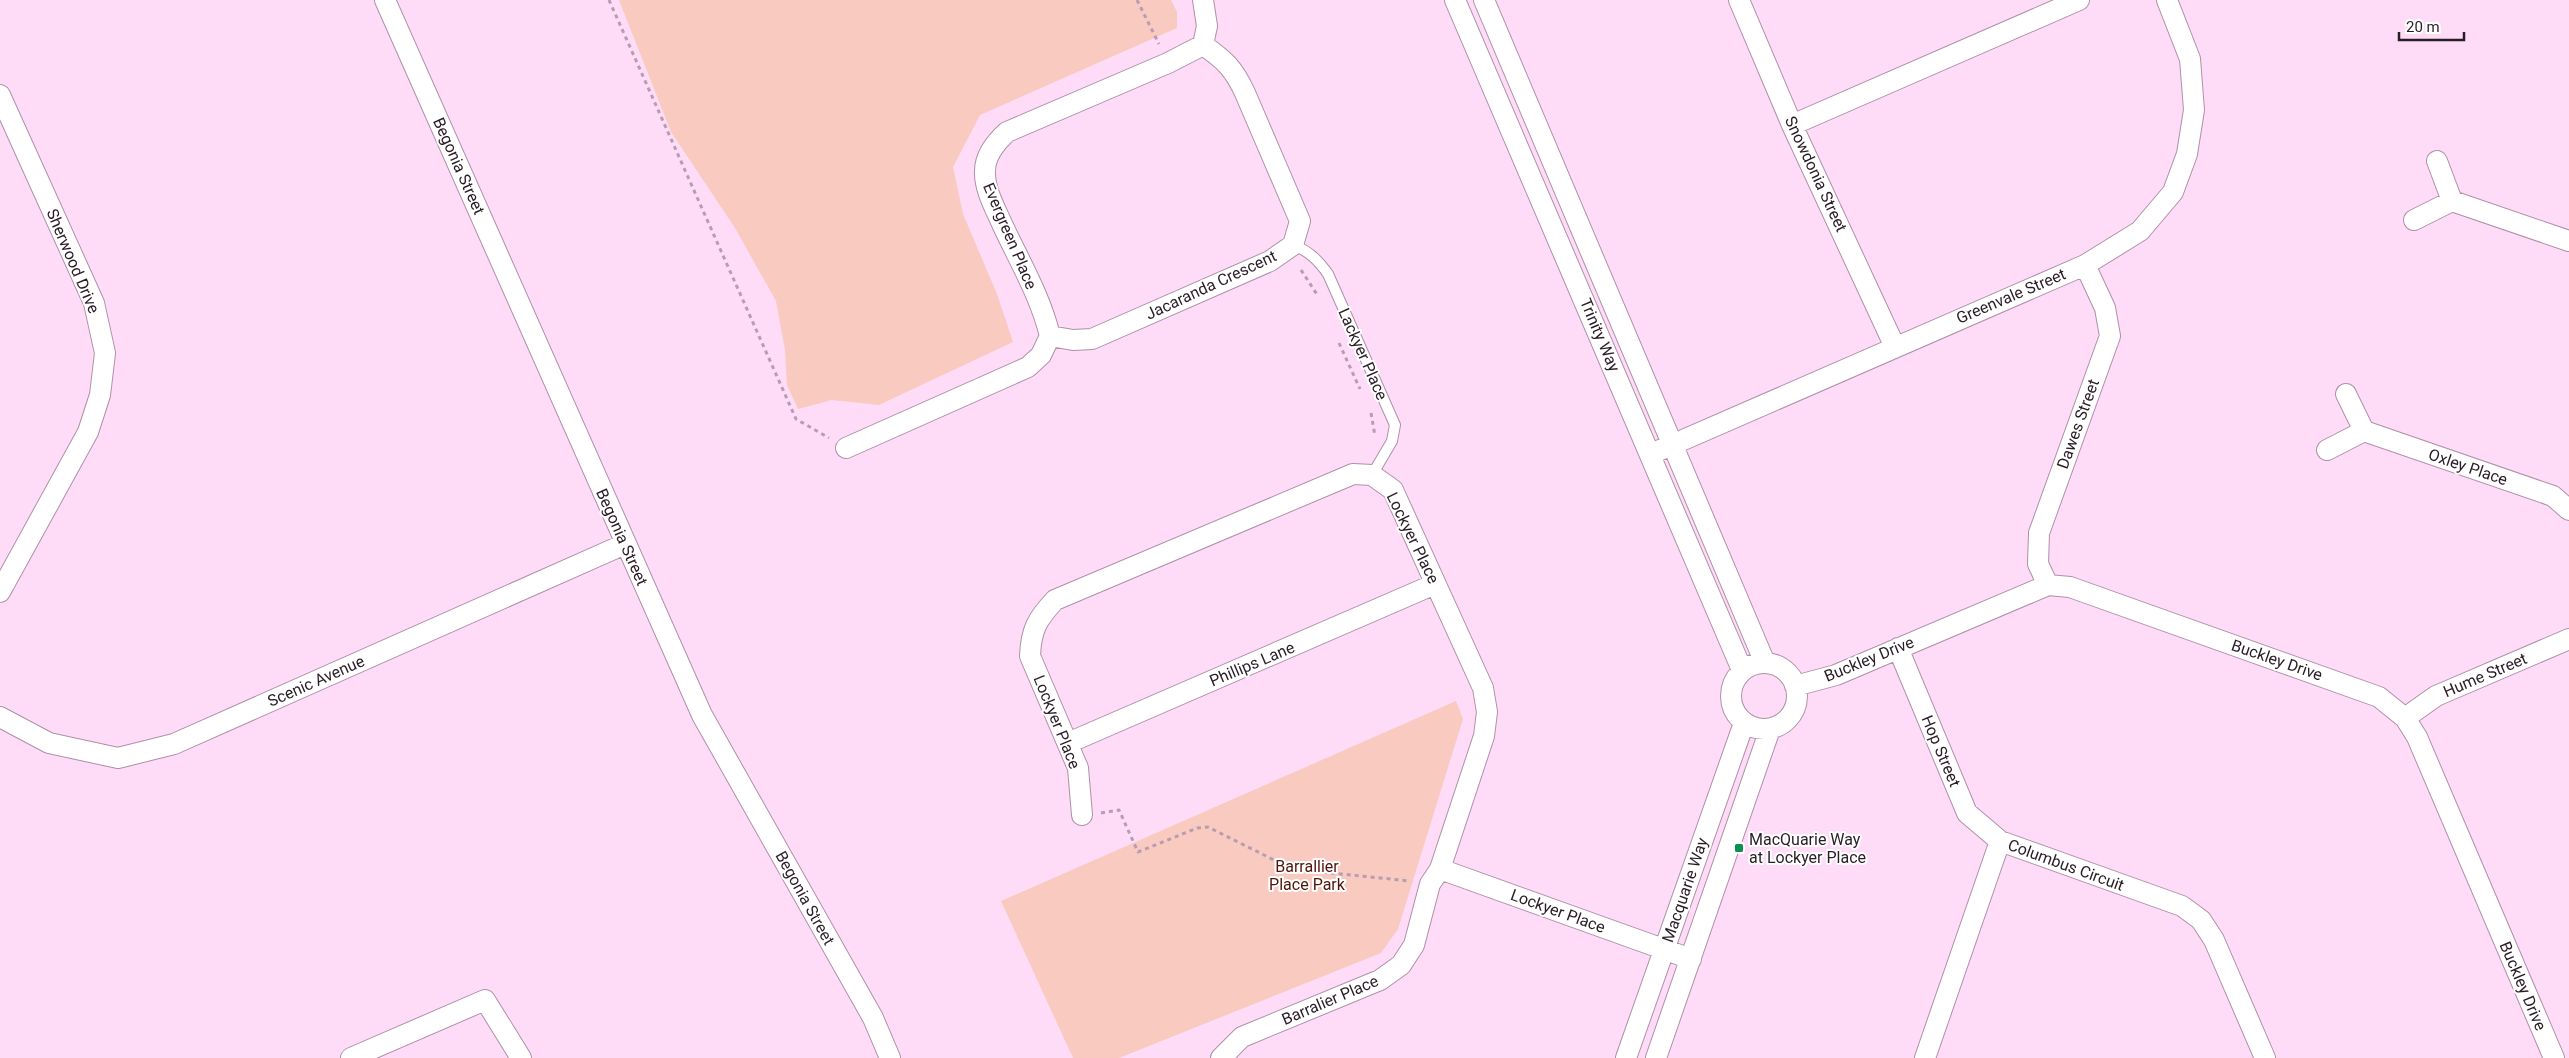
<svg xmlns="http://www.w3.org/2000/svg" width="2569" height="1058" font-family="Roboto,sans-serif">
	<rect width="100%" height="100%" fill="#fedcf7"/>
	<path fill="#f9cabf" d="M619 0H1171L1177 12V28L980 115 953 167 963 214 997 294 1013 342 879 405 832 400 798 409 787 385 785 350 776 301 735 228 671 132Z
		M1456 701 1463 719 1398 929 1381 953 1119 1058H1073L1001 901Z"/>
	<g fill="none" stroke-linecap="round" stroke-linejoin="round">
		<g stroke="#af90a8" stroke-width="12">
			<path id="service" d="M1293 245C1309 251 1318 260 1328 274L1395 425 1392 441 1372 475"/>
		</g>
		<g stroke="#af90a8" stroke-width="22">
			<path id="minor" d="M385 0 702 715 873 1018 890 1058
				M1203 0 1207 26 1203 45
				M1455 0 1742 670
				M1484 0 1765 663
				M1739 0 1792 125 1895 347
				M0 95 94 303 105 353 100 395 88 432 0 592
				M1792 125 2079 0
				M2452 201 2569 241
				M2414 220 2452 201 2437 161
				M1050 336 1073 340 1092 339 1270 261 1293 245 1300 221 1245 93C1234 69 1225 60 1203 45
				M2364 431 2553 496 2569 510
				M846 448 1028 367 1041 355 1050 336C1041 298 1020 262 1003 226 996 210 984 189 985 171 985 155 996 142 1007 132L1168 63 1203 45
				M2327 450 2364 431 2346 394
				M1651 454 2085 265 2140 231 2173 192 2187 154 2194 110 2190 59 2167 0
				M2048 585 2038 564 2039 533 2110 336 2105 308 2085 265
				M1898 648 1967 813 2000 841
				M1731 696a33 33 0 1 1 66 0a33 33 0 1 1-66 0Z
				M1795 686 1836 675 2048 585 2070 587 2379 697 2405 718 2417 737 2554 1058
				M0 717 49 743 118 758 174 744 625 544
				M2405 718 2436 696 2569 639
				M1068 743 1435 584
				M1082 815 1078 768 1030 656C1031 630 1037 619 1055 600L1353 474 1372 475 1393 490 1483 688 1487 712 1484 736 1440 869 1691 959
				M351 1058 485 1000 521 1058
				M1221 1058 1242 1037 1380 980 1401 965 1414 945 1430 884 1440 869
				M1626 1058 1744 723
				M1656 1058 1770 729
				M1925 1058 2000 841 2182 906 2201 920 2214 940 2265 1058"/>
		</g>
		<path stroke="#b79db2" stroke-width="3" stroke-dasharray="4 4" stroke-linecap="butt" d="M609 0 796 419 829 438
			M1137 0 1159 44
			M1301 270 1318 296
			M1339 343 1360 389
			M1371 413 1375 436
			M1101 813 1119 810 1138 852 1197 828 1208 827 1292 869 1410 881"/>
		<use href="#service" stroke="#fff" stroke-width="10"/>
		<use href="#minor" stroke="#fff" stroke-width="20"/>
	</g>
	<rect fill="#0b914f" stroke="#fff" stroke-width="2" x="1734" y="843" width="10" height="10" rx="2.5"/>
	<g text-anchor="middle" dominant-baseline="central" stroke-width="4" stroke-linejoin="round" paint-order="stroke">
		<g font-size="16" fill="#281c25" stroke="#fff">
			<text transform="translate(459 166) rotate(66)">Begonia Street</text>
			<text transform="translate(1816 174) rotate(65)">Snowdonia Street</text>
			<text transform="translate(1010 236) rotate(67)">Evergreen Place</text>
			<text transform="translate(73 261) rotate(67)">Sherwood Drive</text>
			<text transform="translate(1211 285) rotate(-25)">Jacaranda Crescent</text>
			<text transform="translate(2011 296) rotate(-23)">Greenvale Street</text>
			<text transform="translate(1600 335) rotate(67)">Trinity Way</text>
			<text transform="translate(1363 354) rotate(66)">Lackyer Place</text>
			<text transform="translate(2078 424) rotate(-70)">Dawes Street</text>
			<text transform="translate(2468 467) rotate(19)">Oxley Place</text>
			<text transform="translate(622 537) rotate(66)">Begonia Street</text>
			<text transform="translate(1413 538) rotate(64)">Lockyer Place</text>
			<text transform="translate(1869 659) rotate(-22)">Buckley Drive</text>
			<text transform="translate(2277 660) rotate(19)">Buckley Drive</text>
			<text transform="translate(1252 664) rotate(-23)">Phillips Lane</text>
			<text transform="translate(2485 675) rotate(-23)">Hume Street</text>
			<text transform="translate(316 681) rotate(-24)">Scenic Avenue</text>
			<text transform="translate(1057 722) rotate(68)">Lockyer Place</text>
			<text transform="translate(1941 751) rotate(67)">Hop Street</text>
			<text transform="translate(2066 865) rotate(20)">Columbus Circuit</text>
			<text transform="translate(1685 890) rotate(-71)">Macquarie Way</text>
			<text transform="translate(805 898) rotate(61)">Begonia Street</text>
			<text transform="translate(1558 911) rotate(20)">Lockyer Place</text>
			<text transform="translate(2523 986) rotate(67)">Buckley Drive</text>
			<text transform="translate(1330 1000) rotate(-23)">Barralier Place</text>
		</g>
		<g font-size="16" fill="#281c25" stroke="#fff" text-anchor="start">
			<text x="1749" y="839">MacQuarie Way<tspan x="1749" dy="18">at Lockyer Place</tspan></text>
		</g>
		<g font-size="16" fill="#501508" stroke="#fff">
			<text x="1307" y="866">Barrallier<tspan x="1307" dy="18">Place Park</tspan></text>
		</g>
	</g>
	<path d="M2399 32v8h65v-8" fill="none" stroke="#281c25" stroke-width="2.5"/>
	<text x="2406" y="32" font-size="15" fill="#281c25" stroke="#ffffff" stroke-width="4" paint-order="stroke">20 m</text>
</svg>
